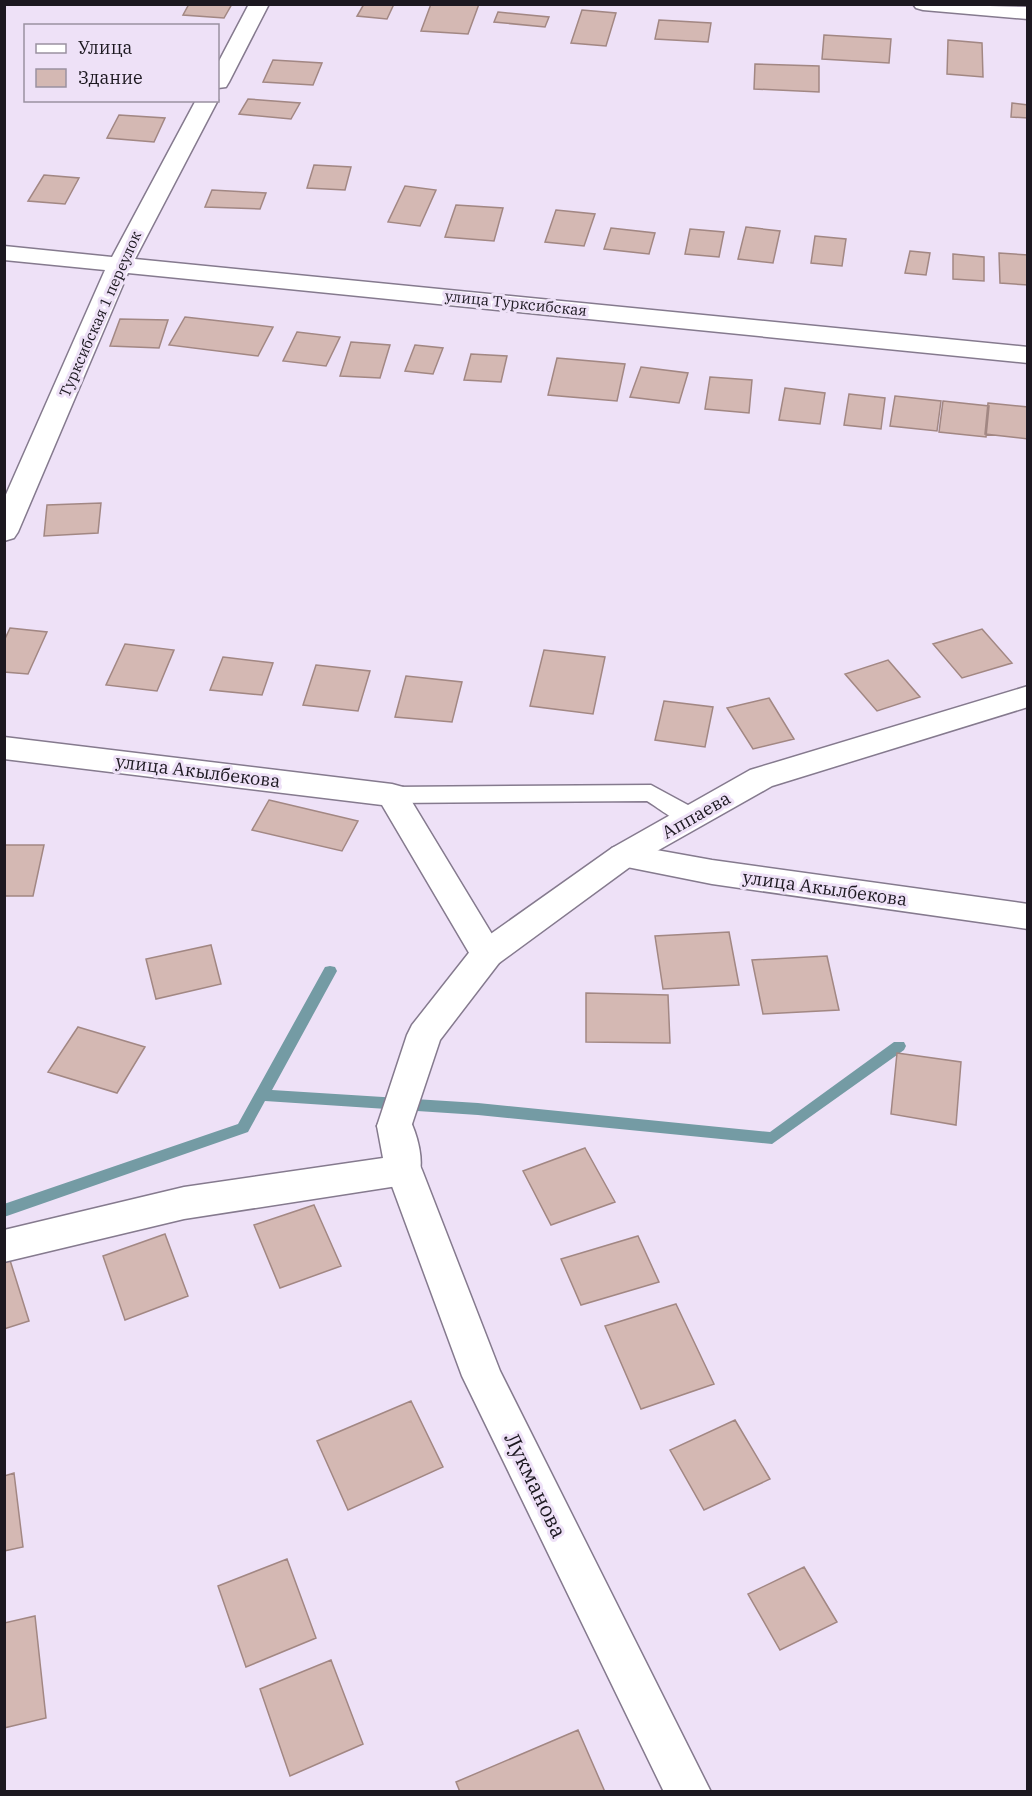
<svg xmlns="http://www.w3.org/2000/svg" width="1032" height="1796" font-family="'IBM Plex Serif',serif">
	<rect width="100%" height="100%" fill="#eee1f7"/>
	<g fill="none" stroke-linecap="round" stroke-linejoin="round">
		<path fill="#749ba4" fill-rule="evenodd" d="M330 966 335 967 337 971 272 1090 478 1103 770 1132 894 1042H904L906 1046 904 1050 772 1144 478 1115 265 1101 248 1132 4 1217V1204L238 1124 325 967Z"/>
	</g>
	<path fill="#d4b8b3" stroke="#a28783" stroke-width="1.5" d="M189 4H232L224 18 183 15Z
		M364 4H394L387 19 357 16Z
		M431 4H479L468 34 421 31Z
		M582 10 616 13 606 46 571 43Z
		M498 12 549 17 545 27 494 22Z
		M659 20 711 23 708 42 655 39Z
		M824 35 891 39 889 63 822 59Z
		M948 40 982 43 983 77 947 74Z
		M273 60 322 63 313 85 263 82Z
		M755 64 819 66V92L754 89Z
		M248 99 300 103 291 119 239 114Z
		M1012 103 1028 105V118L1011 117Z
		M119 115 165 118 154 142 107 138Z
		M314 165 351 167 345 190 307 188Z
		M44 175 79 178 65 204 28 201Z
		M405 186 436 190 420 226 388 222Z
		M212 190 266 193 260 209 205 207Z
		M456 205 503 208 494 241 445 237Z
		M556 210 595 214 584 246 545 242Z
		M746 227 780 231 773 263 738 259Z
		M611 228 655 233 649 254 604 249Z
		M690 229 724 232 719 257 685 254Z
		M815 236 846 239 842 266 811 263Z
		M910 251 930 253 926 275 905 273Z
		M999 253 1028 255V285L1000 283Z
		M953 254 984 257V281L953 279Z
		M185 317 273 327 258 356 169 345Z
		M120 319 168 320 159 348 110 346Z
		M297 332 340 337 326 366 283 361Z
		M351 342 390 345 380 378 340 376Z
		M415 345 443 348 433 374 405 371Z
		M471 354 507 356 501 382 464 380Z
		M557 358 625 364 617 401 548 395Z
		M641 367 688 373 679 403 630 397Z
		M710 377 752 380 749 413 705 409Z
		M785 388 825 393 820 424 779 420Z
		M849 394 885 398 881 429 844 425Z
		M895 396 941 401 937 431 890 426Z
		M943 401 989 406 986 437 939 432Z
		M988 403 1028 407V439L985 434Z
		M101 503 98 533 44 536 47 505Z
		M10 628 47 632 28 674 4 672V641Z
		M982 629 1012 663 962 678 933 644Z
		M125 644 174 650 157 691 106 685Z
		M544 650 605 657 593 714 530 706Z
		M223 657 273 663 262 695 210 690Z
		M888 660 920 697 877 711 845 674Z
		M316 665 370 671 358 711 303 705Z
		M406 676 462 682 452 722 395 717Z
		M769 698 794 739 753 749 727 708Z
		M664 701 713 707 705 747 655 740Z
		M269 800 358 821 342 851 252 830Z
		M4 845H44L33 896H4Z
		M729 932 739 985 663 989 655 936Z
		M211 945 221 984 156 999 146 959Z
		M827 956 839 1010 763 1014 752 960Z
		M586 993 668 995 670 1043 586 1042Z
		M78 1027 145 1047 117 1093 48 1072Z
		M897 1053 961 1062 956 1125 891 1114Z
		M585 1148 615 1202 551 1225 523 1171Z
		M314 1205 341 1266 280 1288 254 1225Z
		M165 1234 188 1296 125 1320 103 1256Z
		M638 1236 659 1282 581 1305 561 1259Z
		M9 1257 29 1321 4 1329V1259Z
		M676 1304 714 1384 641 1409 605 1326Z
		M411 1401 443 1467 348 1510 317 1441Z
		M735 1420 770 1479 704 1510 670 1450Z
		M14 1473 23 1547 4 1551V1476Z
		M287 1559 316 1638 246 1667 218 1586Z
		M804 1567 837 1622 780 1650 748 1594Z
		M35 1616 46 1718 4 1728V1623Z
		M331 1660 363 1744 290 1776 260 1689Z
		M578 1730 605 1792H460L456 1782Z"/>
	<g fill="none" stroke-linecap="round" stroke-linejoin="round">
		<g stroke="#857a8e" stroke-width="3">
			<path id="service" d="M651 785 699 811 703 817 699 823C681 828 662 810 647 801L392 803 384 801 381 795 384 789 392 787Z"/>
		</g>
		<g stroke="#857a8e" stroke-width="3">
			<path id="minor" d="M249 4H269L229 82 226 87 218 88V63Z
				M913 4 1028 7V19L923 10 916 8Z
				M196 100H218L135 259 1028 347V363L128 273 18 532 14 538 4 541V499L105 270 4 260V246L112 257Z
				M4 737 392 784 403 787 504 954 499 963 487 967 475 963 382 805 4 759Z
				M623 844 712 860 1028 904V929L712 884 612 864 607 856 612 848Z
				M395 1111 408 1116C417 1133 426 1163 417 1181L404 1185 184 1219 4 1262V1230L184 1187 383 1158 377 1126 382 1116Z"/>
		</g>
		<g stroke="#857a8e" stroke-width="3">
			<path id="tertiary" d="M1028 686V707L772 786 634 864 499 963 440 1040 408 1136 395 1141 382 1136 377 1126 407 1035 412 1025 475 945 612 848 750 770Z
				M404 1155 417 1159 422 1170 500 1371 711 1792H664L462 1376 386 1170 391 1159Z"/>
		</g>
		<use href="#service" fill="#fff" fill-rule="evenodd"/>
		<use href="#minor" fill="#fff" fill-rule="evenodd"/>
		<use href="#tertiary" fill="#fff" fill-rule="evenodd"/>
	</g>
	<g text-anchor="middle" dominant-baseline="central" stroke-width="6" stroke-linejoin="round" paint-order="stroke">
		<g font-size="15" fill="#1c1820" stroke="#eee1f7">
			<text transform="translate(516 303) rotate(6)">улица Турксибская</text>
			<text transform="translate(100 314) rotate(-66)">Турксибская 1 переулок</text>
		</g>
		<g font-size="18" fill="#1c1820" stroke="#eee1f7">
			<text transform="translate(198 771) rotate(7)">улица Акылбекова</text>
			<text transform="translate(696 815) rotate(-30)">Аппаева</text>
			<text transform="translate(825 888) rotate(8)">улица Акылбекова</text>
		</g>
		<g font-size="21" fill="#1c1820" stroke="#eee1f7">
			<text transform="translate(536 1485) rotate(64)">Лукманова</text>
		</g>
	</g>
	<rect width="1032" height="1796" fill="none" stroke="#1c1820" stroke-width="12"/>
	<rect x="24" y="24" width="195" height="78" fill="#eee1f7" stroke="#9a91a1" stroke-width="1.5"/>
	<rect x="36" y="44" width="30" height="9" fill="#ffffff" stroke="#9a91a1" stroke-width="1.5"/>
	<text x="78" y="54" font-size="18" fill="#1c1820">Улица</text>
	<rect x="36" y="69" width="30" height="18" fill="#d4b8b3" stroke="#9a91a1" stroke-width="1.5"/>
	<text x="78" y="84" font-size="18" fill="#1c1820">Здание</text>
</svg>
